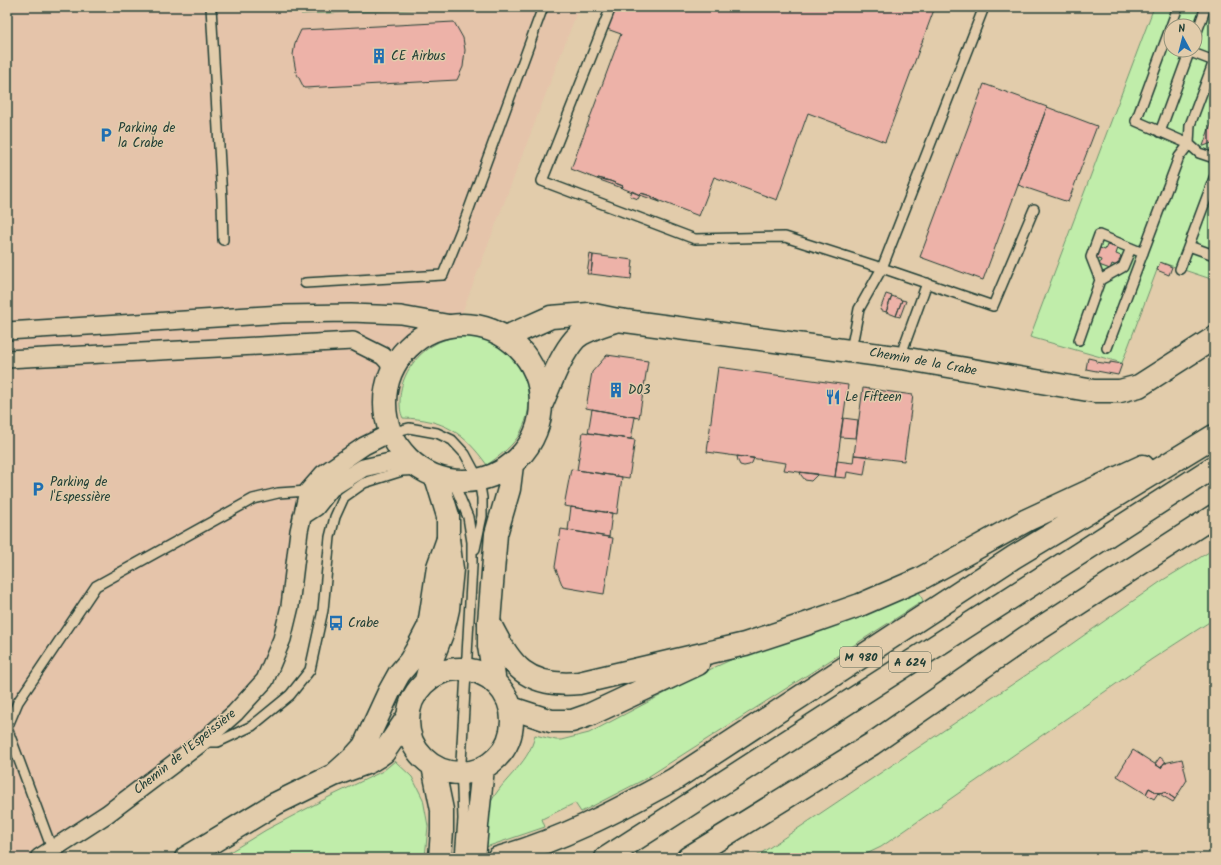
<svg xmlns="http://www.w3.org/2000/svg" width="1221" height="865" font-family="Kalam,sans-serif">
	<rect width="100%" height="100%" fill="#e2ccab"/>
	<filter id="ink" filterUnits="userSpaceOnUse"><feTurbulence type="fractalNoise" baseFrequency=".025" numOctaves="2"/><feDisplacementMap in="SourceGraphic" scale="8" xChannelSelector="R" yChannelSelector="G"/><feConvolveMatrix kernelMatrix="1 2 1 2 8 2 1 2 1" color-interpolation-filters="sRGB"/></filter>
	<g filter="url(#ink)">
		<path fill="#e5c4aa" d="M7 7H579L460 318 425 326 388 359 377 396 373 434 302 516 265 680 50 858H7Z"/>
		<path fill="#c0edaa" stroke="#70956f" fill-rule="evenodd" d="M300 7H483L301 14Z
			M1154 7H1214V280L1160 262 1122 363 1030 337ZM1171 26H1195V50H1171Z
			M456 336C470 337 485 337 497 345 525 361 537 398 523 427 521 431 520 435 517 438 509 449 498 457 487 465 464 433 444 419 403 418 400 412 400 407 400 400 400 377 415 355 435 344 441 340 449 339 456 336Z
			M1214 549V619L1152 659 881 847 858 858H754L1053 657 1163 580Z
			M918 589 923 601 643 780 581 812 575 803 542 819 545 827 483 848C484 839 484 819 487 811 497 781 529 767 535 735L556 740H561L589 733 713 668 744 654Z
			M395 761 412 777 423 799 428 826 425 858H220L266 830 329 797 383 771Z"/>
		<path fill="#edb2a8" stroke="#1f3d34" d="M615 7H935L885 142 808 113 777 200 714 177 699 216 660 201 651 196 641 193 640 195 622 188 623 186 610 181 598 178 597 179 571 169 621 34 607 29Z
			M454 22 463 38 465 50 463 67 457 80 304 88 296 72 293 55 295 43 301 30Z
			M984 84 1047 107 983 280 920 257Z
			M1047 107 1097 126 1068 202 1018 185Z
			M1214 115V142L1204 146H1203Z
			M598 178 610 181 623 186 622 188 597 179Z
			M632 191 640 195 638 199 630 196Z
			M641 193 651 196 660 202 640 195Z
			M1107 245 1118 248 1116 254 1121 256 1117 266 1112 264 1110 269 1099 265 1101 260 1096 258 1100 248 1105 250Z
			M590 254 593 255 591 274H587Z
			M593 255 633 260 631 279 591 274Z
			M1160 262 1172 267 1169 275 1157 270Z
			M886 294 892 296 886 312 880 310Z
			M892 296 902 300 896 316 886 312Z
			M902 300 906 301 900 317 896 316Z
			M607 355 648 361 639 418 586 408 592 372Z
			M1088 358 1097 360 1096 362 1110 364V362L1122 364 1118 375 1086 369Z
			M718 367 848 385 835 477 784 470 786 463 707 452Z
			M863 388 913 395 904 461 854 455Z
			M592 409 635 417 631 439 588 433Z
			M843 418 858 420 856 438 840 437Z
			M583 432 635 440 629 478 577 470Z
			M854 455 867 456 864 475 847 472 846 478 835 477 837 461 853 463Z
			M737 456 754 458 752 463 749 465 744 466 740 465 738 461Z
			M571 469 622 477 617 514 564 506Z
			M800 472 818 474 811 481 805 480 801 475Z
			M571 507 612 513 609 537 568 530Z
			M561 529 613 538 604 594 563 587 555 567Z
			M1133 750 1161 768 1164 763 1182 759 1187 780 1175 799 1165 792 1158 793 1149 788 1146 794 1117 776Z
			M1160 757 1167 763H1164L1161 768 1155 764Z
			M1149 788 1158 793 1154 799 1146 794Z
			M1165 792 1175 799 1173 802 1158 793Z"/>
		<g fill="none" stroke-linecap="round" stroke-linejoin="round">
			<g stroke="#1f3d34" stroke-width="12">
				<path id="service" d="M211 7 222 199 223 240
					M611 7 542 181 695 239 785 237 882 268 993 306 1034 209
					M1178 7 1136 121 1189 144 1199 153 1214 158
					M1195 37 1206 7
					M1185 50 1214 61
					M1160 132 1190 50
					M1189 246 1214 255
					M1180 269 1214 178
					M1100 280 1123 267 1131 248
					M305 283 443 275 462 228 543 7
					M1079 340 1100 280 1091 257 1099 235 1143 253
					M1107 348 1179 157 1189 144 1190 125 1214 61
					M851 350 859 309 882 268 984 7
					M902 358 904 346 927 283
					M390 433 409 428 437 433 452 440 465 454 479 480 482 498V516L475 549
					M453 481 468 517 472 542V566L461 762 463 819 460 858
					M204 742H218L252 726 290 695 310 670 323 610 330 537 335 517 344 497 364 483 402 471 423 470
					M52 849 7 728 18 702 96 586 253 499 278 493 308 491"/>
			</g>
			<g stroke="#1f3d34" stroke-width="20">
				<path id="minor" d="M7 331 282 314 351 313 401 315 457 325
					M7 359 353 341 383 356 393 367
					M302 516 316 507 331 488 363 468 390 462 410 461
					M39 858 107 814 201 743 235 713 265 680 282 639 290 606 299 531 308 491 323 474 364 446 390 433"/>
			</g>
			<g stroke="#1f3d34" stroke-width="25">
				<path id="tertiary" d="M385 403a78 78 0 1 1 156 0a78 78 0 1 1-156 0Z
					M506 337 551 317 589 314 618 320 902 358 1094 391H1120L1139 386 1214 338
					M542 403C551 383 560 356 575 339 584 330 606 324 618 320
					M408 721a52 52 0 1 1 104 0a52 52 0 1 1-104 0Z
					M426 680 431 662 443 631 448 609 452 569 448 539V516L436 477
					M495 683 489 646V622L496 534 509 489 512 465
					M433 766 442 810V831L440 858
					M474 858 478 815 483 768"/>
			</g>
			<g stroke="#1f3d34" stroke-width="25">
				<path id="motorway" d="M489 622C510 666 527 688 579 683L745 644 806 624 860 605 920 579 1027 520 1143 466
					M511 708 551 721H572L589 715 698 664
					M334 775 355 756 364 746 389 692 399 674 410 661 417 649 429 626 438 567 448 539
					M186 858 275 804 334 775 369 762 377 757 384 752 395 736 407 718
					M498 858C561 840 615 812 673 780L1014 557 1119 494 1214 436
					M606 858 1214 467
					M688 858 872 744 1025 638 1214 516"/>
			</g>
			<use href="#service" stroke="#e2ccab" stroke-width="9"/>
			<use href="#minor" stroke="#e2ccab" stroke-width="17"/>
			<use href="#tertiary" stroke="#e2ccab" stroke-width="22"/>
			<use href="#motorway" stroke="#e2ccab" stroke-width="22"/>
		</g>
	</g>
	<defs>
		<g id="building-bare" transform="scale(1.2)"><path d="M-4-6H4V6H1V3H-1V6H-4ZM-2.5-4.3h1.7v1.8h-1.7ZM.8-4.3h1.7v1.8H.8ZM-2.5-1h1.7V.8h-1.7ZM.8-1h1.7V.8H.8Z" fill="#1f6fb2" stroke="#e2ccab" stroke-width="2.5" paint-order="stroke"/></g>
		<g id="parking-bare" transform="scale(1.2)"><path d="M-3.5-5.5H1a3.5 3.5 0 0 1 0 7H-1V5.5H-3.5ZM-1-3.4V-.6H.8a1.4 1.4 0 0 0 0-2.8Z" fill="#1f6fb2" stroke="#e2ccab" stroke-width="2.5" paint-order="stroke"/></g>
		<g id="restaurant-bare" transform="scale(1.2)"><path d="M-5-6h1v4h1v-4h1v4h1v-4h1v5L-1.5 .5V6h-2V.5L-5-1ZM5-6V6H3V1.5H1.5Q1.5-4 5-6Z" fill="#1f6fb2" stroke="#e2ccab" stroke-width="2.5" paint-order="stroke"/></g>
		<g id="bus-bare" transform="scale(1.2)"><path d="M-5-6H5V4H4V6H2V4H-2V6H-4V4H-5ZM-3.5-4V0h7V-4ZM-3.5 1.2v1.5H-2V1.2ZM2 1.2v1.5H3.5V1.2Z" fill="#1f6fb2" stroke="#e2ccab" stroke-width="2.5" paint-order="stroke"/></g>
	</defs>
	<g fill-rule="evenodd">
		<use href="#building-bare" x="379" y="56"/>
		<use href="#parking-bare" x="106" y="135"/>
		<use href="#building-bare" x="616" y="390"/>
		<use href="#restaurant-bare" x="833" y="397"/>
		<use href="#parking-bare" x="38" y="489"/>
		<use href="#bus-bare" x="336" y="623"/>
	</g>
	<g text-anchor="middle" dominant-baseline="central" stroke-width="3" stroke-linejoin="round" paint-order="stroke">
		<g fill="#e2ccab" stroke="#5a6858" stroke-width="1">
			<rect x="840" y="647" width="42" height="20" rx="3"/>
			<rect x="889" y="652" width="42" height="20" rx="3"/>
		</g>
		<g font-size="12" font-weight="bold" fill="#1f3d34">
			<text x="861" y="657">M 980</text>
			<text x="910" y="662">A 624</text>
		</g>
		<g font-size="13" fill="#1f3d34" stroke="#e2ccab" text-anchor="start">
			<text x="391" y="56">CE Airbus</text>
			<text x="118" y="128">Parking de<tspan x="118" dy="15">la Crabe</tspan></text>
			<text x="628" y="390">D03</text>
			<text x="845" y="397">Le Fifteen</text>
			<text x="50" y="482">Parking de<tspan x="50" dy="15">l'Espessière</tspan></text>
			<text x="348" y="623">Crabe</text>
		</g>
		<g font-size="13" fill="#1f3d34" stroke="#e2ccab">
			<text transform="translate(923 362) rotate(10)">Chemin de la Crabe</text>
			<text transform="translate(185 752) rotate(-39)">Chemin de l'Espeissière</text>
		</g>
	</g>
	<rect width="1221" height="865" fill="none" stroke="#e2ccab" stroke-width="24"/>
	<rect x="12" y="12" width="1197" height="841" fill="none" stroke="#1f3d34" stroke-width="1.5" filter="url(#ink)"/>
	<g transform="translate(1183 38) rotate(353)"><circle r="19" fill="#e2ccab" stroke="#94937b"/>
	<path d="M0-3L7 15L0 10L-7 15Z" fill="#1f6fb2"/>
	<text y="-6" font-size="11" font-weight="bold" text-anchor="middle" fill="#1f3d34">N</text>
	</g>
</svg>
